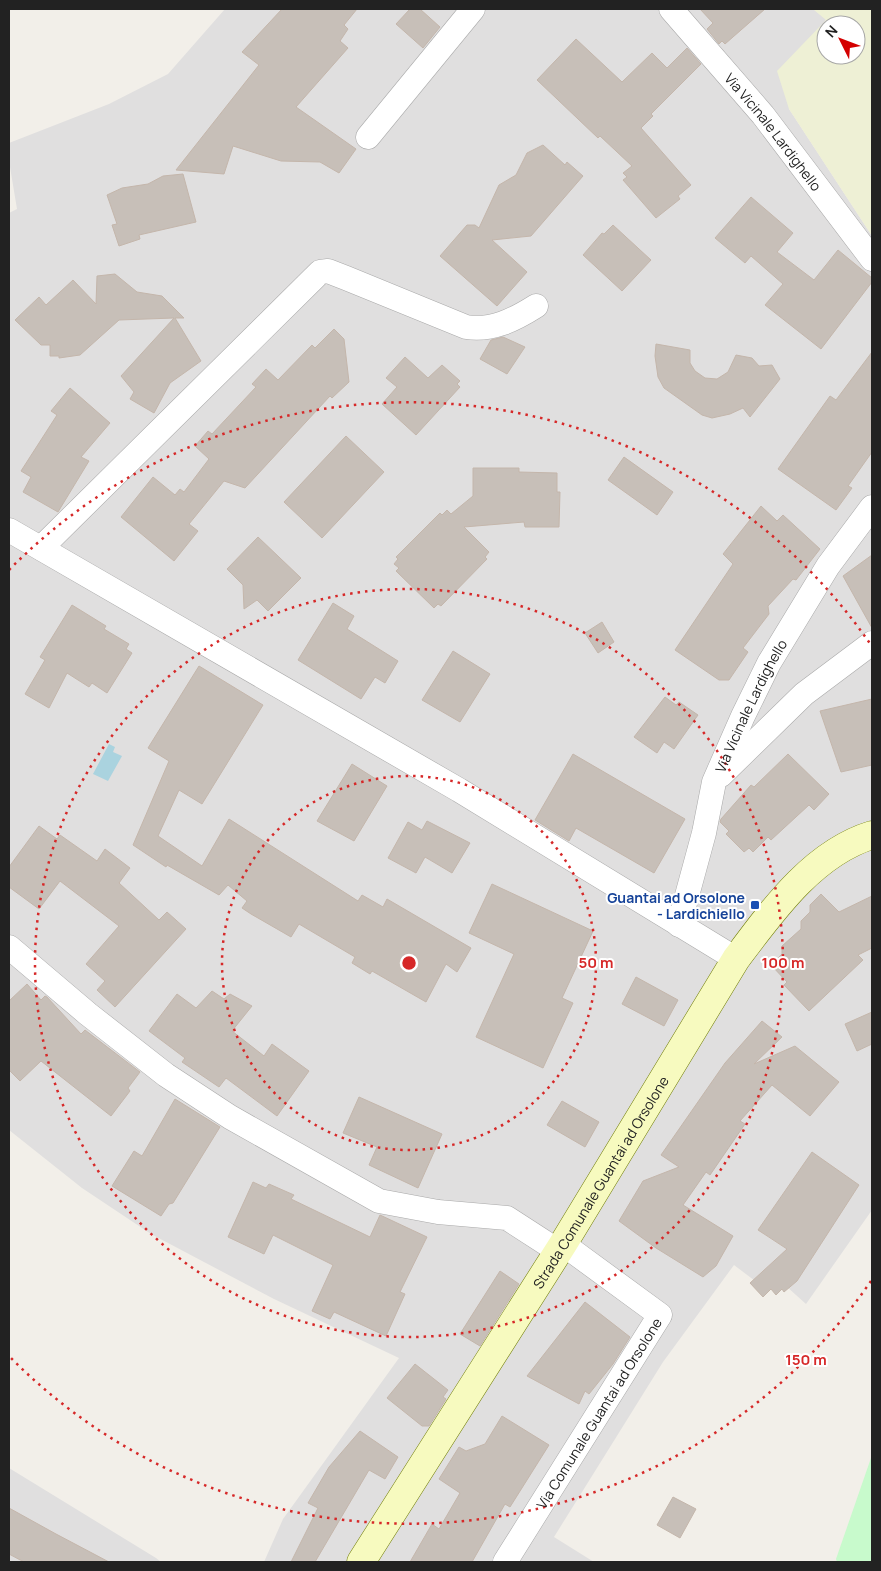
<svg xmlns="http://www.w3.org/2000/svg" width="881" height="1571" font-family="Manrope,sans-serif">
	<rect width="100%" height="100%" fill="#f2efe9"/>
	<path fill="#e0dfdf" d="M225 9H813L826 19 789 109 872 236V1210L806 1304 786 1286 767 1290 734 1265 663 1362 554 1537 594 1562H264L283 1519 399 1358 274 1299 151 1234 82 1188 9 1130V213L17 209 9 161V143L109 104 168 74Z
		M9 1468 156 1558 161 1562H9Z"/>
	<path fill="#eef0d5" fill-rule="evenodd" d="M813 9H872V236L789 109 777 71 826 20ZM826 25H856V55H826Z"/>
	<path fill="#c8facc" d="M872 1455V1562H837L836 1559Z"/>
	<path fill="#aad3df" d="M109 744 115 747 113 752 122 756 108 781 93 774Z"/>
	<path fill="#c7bfb8" stroke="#c4b6ab" d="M282 9H357L344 25 348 29 340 41 348 48 296 107 356 149 339 173 320 162 281 161 233 146 224 174 176 170 259 65 242 52Z
		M410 9H420L440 27 423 48 396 24Z
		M700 9H765L725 44 722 41 719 44 707 29 713 23Z
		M576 39 622 82 652 53 667 68 687 48 701 64 651 114 653 116 641 128 691 185 678 196 680 199 656 218 623 180 627 177 623 173 632 166 600 136 598 138 537 80Z
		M543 145 565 165 567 162 583 176 531 236 492 240 527 272 497 306 440 256 467 225H475L479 228 499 185 516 175 527 153Z
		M183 174 196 222 139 235 140 239 119 246 112 225 117 224 107 195 122 188 148 184 163 176Z
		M751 197 793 233 777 252 814 280 838 250 872 278V282L821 349 765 305 783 284 751 256 745 263 715 238Z
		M613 225 651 260 622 291 583 255 602 233 604 234Z
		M115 274 137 292 162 296 184 318H175L201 361 170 383 154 413 130 399 134 392 121 376 174 318 119 320 80 355 59 358V356H50V345H41L15 320 39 297 46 305 73 280 96 304 97 276Z
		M334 329 344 339 349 382 332 398 330 396 245 488 224 481 189 524 198 531 174 561 121 517 153 477 175 495 180 489 184 492 209 459 195 446 208 431 212 434 256 387 252 384 266 369 278 380 312 345 315 348Z
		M503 337 525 347 507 374 480 359 491 340Z
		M656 344 690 350V363L695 371 705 378 717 379 728 372 736 355 752 358 759 366 772 365 780 379 750 417 743 408 730 414 712 418 702 415 664 388 658 377 655 356Z
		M872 352V452L848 486 852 488 836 510 778 469 830 396 836 400Z
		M405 357 428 378 442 365 460 381 457 384 460 387 416 435 382 404 397 387 386 378Z
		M70 388 110 423 81 457 89 461 58 512 23 492 31 477 21 471 57 415 51 411Z
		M346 436 384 472 322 538 284 502Z
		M624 457 673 492 657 515 608 480Z
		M473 468H519V472L557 473V492H560L559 527H525L524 522 464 527 489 552 485 557 487 559 441 606 438 604 434 608 396 571 399 568 394 564 398 559 396 557 440 513 442 515 447 510 451 514 473 496Z
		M761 506 777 521 783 515 820 549 796 580 793 579 768 606 769 614 743 648 748 652 729 680H719L675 650 733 564 723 554Z
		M258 537 301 578 268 611 257 600 244 609 243 585 227 569Z
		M872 555V628L843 576Z
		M333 603 354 616 347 629 398 661 385 683 375 677 361 699 298 660Z
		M72 605 106 626 104 629 129 644 126 649 132 653 107 693 92 683 89 687 67 673 49 708 25 694 45 660 40 657Z
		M602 622 614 642 598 653 585 633Z
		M453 651 490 674 460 722 422 700Z
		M199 666 263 705 202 804 179 790 158 836 202 866 229 819 358 901 362 895 383 907 387 899 471 948 457 972 446 964 426 1002 372 971 370 974 352 963 355 957 299 924 291 937 251 914 242 908 247 901 228 885 219 895 167 865 166 867 133 845 169 761 148 748Z
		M665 697 676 705 679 702 698 715 674 749 664 742 657 753 634 737Z
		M872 699V765L841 772 820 711Z
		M573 754 685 819 654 873 576 828 569 841 535 820Z
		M788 754 829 794 814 810 809 805 771 840 768 837 753 852 749 848 744 852 726 834 729 831 720 822 721 819 751 785 754 787Z
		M352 764 387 786 354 841 317 821Z
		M427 821 470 843 452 873 425 857 416 873 388 858 408 822 422 830Z
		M39 826 57 839 60 835 97 861 105 849 130 868 119 883 159 920 167 912 186 929 115 1007 97 990 105 981 86 964 119 926 60 881 39 909 9 887V867Z
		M492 884 593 931 562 998 573 1003 543 1068 476 1037 514 954 469 933Z
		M821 894 839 912 872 896V948L858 955 863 960 809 1011 784 985 787 982 771 965 782 954V946L801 929V921L810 912V905Z
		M636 977 678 1000 664 1026 622 1004Z
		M27 984 41 1000 45 996 47 997 81 1034 85 1030 140 1072 128 1088 130 1091 111 1116 41 1061 20 1081 9 1070V1001Z
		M212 991 224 999 230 994 252 1006 232 1031 264 1056 272 1044 309 1071 277 1116 226 1078 219 1087 182 1062 185 1058 149 1031 177 994 196 1008Z
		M872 1012V1044L857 1051 845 1024Z
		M762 1021 782 1037 754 1064 795 1046 839 1082 810 1116 772 1085 740 1121 745 1124 710 1175 706 1172 683 1205 733 1236 716 1266 703 1277 656 1248 619 1221 643 1181 679 1167 661 1155 725 1063Z
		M359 1097 442 1134 418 1188 369 1165 377 1147 343 1133Z
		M175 1099 220 1127 173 1203 169 1204 161 1216 112 1186 134 1151 142 1156Z
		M562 1101 599 1122 585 1147 547 1125Z
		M812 1152 859 1185 797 1281 784 1292 782 1289 776 1295 771 1289 763 1297 750 1283 787 1249 758 1230Z
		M253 1182 266 1188 269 1184 294 1195 291 1199 370 1237 380 1215 427 1237 400 1292 405 1294 386 1336 334 1312 330 1319 312 1311 333 1265 273 1235 264 1254 228 1237Z
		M500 1271 519 1284 480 1346 460 1334Z
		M585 1302 630 1337 613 1364 589 1394 585 1391 579 1404 527 1376Z
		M415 1364 448 1390 443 1397 446 1399 429 1426H422L387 1398Z
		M502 1416 549 1445 510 1507 505 1504 472 1562H410L432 1524 439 1529 460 1493 439 1479 459 1447 466 1451 485 1444Z
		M360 1431 398 1457 385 1479 369 1470 315 1562H291L318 1508 308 1503 329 1467Z
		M673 1497 696 1509 680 1538 657 1525Z
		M9 1508 56 1534 109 1562H24L9 1554Z"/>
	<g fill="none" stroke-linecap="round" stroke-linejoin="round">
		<g stroke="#a9a9a9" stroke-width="25">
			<g id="street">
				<path id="s1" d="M671 9 763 115 872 259"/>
				<path d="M368 137 473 9"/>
				<path d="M9 530 459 790 736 959"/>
				<path d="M41 548 320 272 328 271 346 278 466 327C492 331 514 320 536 306"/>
				<path d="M721 775 804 694 872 643"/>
				<path id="s2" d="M679 925 704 833 714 782 743 716 769 663 828 566 872 507"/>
				<path d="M9 947 88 1014 166 1075 230 1117 379 1201 438 1212 507 1218 558 1251"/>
				<path id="s3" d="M505 1562 660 1315 563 1244"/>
			</g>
		</g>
		<g stroke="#707d05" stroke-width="29">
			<g id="secondary">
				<path id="s4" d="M361 1562 563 1244 736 959C772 911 813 853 872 835"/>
			</g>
		</g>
		<use href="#street" stroke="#fff" stroke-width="24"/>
		<use href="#secondary" stroke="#f7fabf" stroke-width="28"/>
	</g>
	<g fill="none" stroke="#d62828" stroke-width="2.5" stroke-dasharray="2.5 5">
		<circle cx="409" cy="963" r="187"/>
		<circle cx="409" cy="963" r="374"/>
		<path d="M871 1281A561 561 0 0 1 9 1356M9 570A561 561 0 0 1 871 645"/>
	</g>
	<rect fill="#1a4fb4" stroke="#fff" stroke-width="2" x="750" y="900" width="10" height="10" rx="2.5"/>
	<g text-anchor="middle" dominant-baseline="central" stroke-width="4" stroke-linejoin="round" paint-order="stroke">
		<g font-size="14" fill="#222" stroke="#fff">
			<text stroke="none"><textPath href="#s1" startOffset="160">Via Vicinale Lardighello</textPath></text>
			<text stroke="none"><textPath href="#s2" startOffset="232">Via Vicinale Lardighello</textPath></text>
			<text stroke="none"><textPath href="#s4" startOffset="449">Strada Comunale Guantai ad Orsolone</textPath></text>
			<text stroke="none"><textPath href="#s3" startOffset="176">Via Comunale Guantai ad Orsolone</textPath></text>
		</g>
		<g font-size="14" font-weight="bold" fill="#164399" stroke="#fff" text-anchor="end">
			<text x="745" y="897">Guantai ad Orsolone<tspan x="745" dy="16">- Lardichiello</tspan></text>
		</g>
	</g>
	<circle cx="409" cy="963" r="8" fill="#d62828" stroke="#fff" stroke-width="2.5"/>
	<g font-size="15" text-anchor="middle" font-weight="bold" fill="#d62828" stroke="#fff" stroke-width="4" stroke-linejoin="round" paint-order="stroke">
		<text x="596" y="968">50 m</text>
		<text x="783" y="968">100 m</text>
		<text x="806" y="1365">150 m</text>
	</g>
	<rect width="881" height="1571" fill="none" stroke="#222222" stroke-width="20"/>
	<g transform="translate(841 40) rotate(312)"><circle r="24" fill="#ffffff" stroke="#a7a7a7"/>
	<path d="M0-4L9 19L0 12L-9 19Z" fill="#d40000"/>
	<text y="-8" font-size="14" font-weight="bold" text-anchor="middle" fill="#222222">N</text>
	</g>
</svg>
